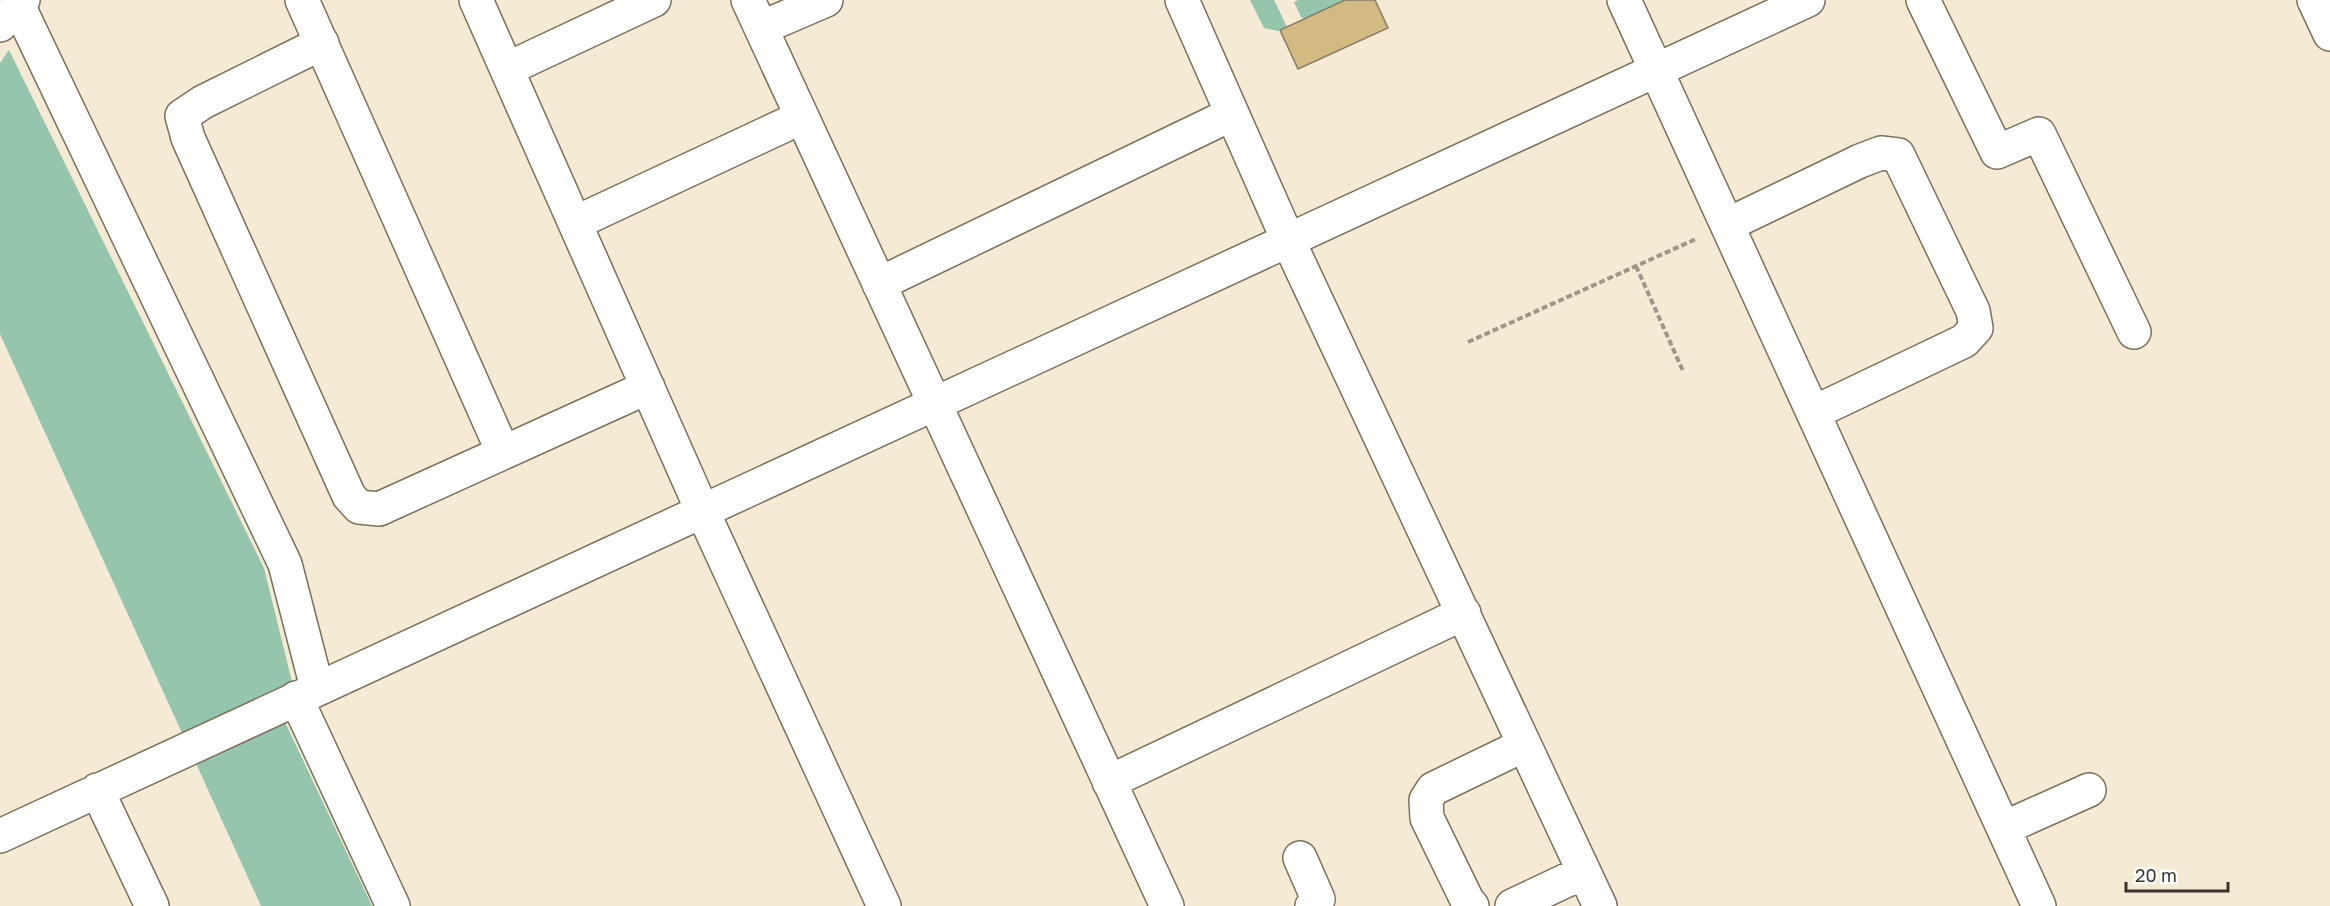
<svg xmlns="http://www.w3.org/2000/svg" width="2330" height="906" font-family="'Golos Text',sans-serif">
	<rect width="100%" height="100%" fill="#f5ebd5"/>
	<path fill="#95c5ad" d="M1250 0H1274L1287 27 1278 31 1264 28Z
		M1298 0H1345L1304 19 1301 17 1294 2Z
		M9 50 264 568 292 682 284 720 372 906H261L0 334V63Z"/>
	<path fill="#d3ba82" stroke="#857c67" stroke-width="1.5" d="M1345 0H1375L1388 28 1298 69 1280 30Z"/>
	<g fill="none" stroke-linecap="round" stroke-linejoin="round">
		<g stroke="#7a715d" stroke-width="36">
			<path id="minor" d="M302 0 503 452
				M476 0 702 510 884 906
				M748 0 1167 906
				M1182 0 1288 240 1600 906
				M1624 0 2039 906
				M1923 0 1997 152 2039 134 2134 332
				M2314 0 2330 34
				M18 5 285 564 317 688
				M761 28 826 0
				M322 43 203 102 182 116 188 138 349 496 359 507 379 509 648 387
				M507 69 654 0
				M575 223 802 117
				M1727 225 1860 161 1881 153 1898 155 1973 311 1976 328 1964 341 1813 413
				M879 284 1232 114
				M296 698 393 906
				M1109 782 1464 613
				M97 790 152 906
				M2004 828 2089 790
				M0 836 1808 0
				M1300 858 1318 899 1312 906
				M1472 906 1467 900 1427 818 1426 800 1433 789 1524 745
				M1512 906 1584 872"/>
		</g>
		<g stroke="#7a715d" stroke-width="36">
			<path id="major" d="M0 25 23 0"/>
		</g>
		<path stroke="#9e9787" stroke-width="4" stroke-dasharray="6 3" stroke-linecap="butt" d="M1636 266 1683 371
			M1468 342 1696 239"/>
		<use href="#minor" stroke="#fff" stroke-width="33"/>
		<use href="#major" stroke="#fff" stroke-width="33"/>
	</g>
	<path d="M2126 882v9h102v-9" fill="none" stroke="#39352d" stroke-width="3"/>
	<text x="2135" y="882" font-size="18" fill="#39352d" stroke="#ffffff" stroke-width="4.5" paint-order="stroke">20 m</text>
</svg>
